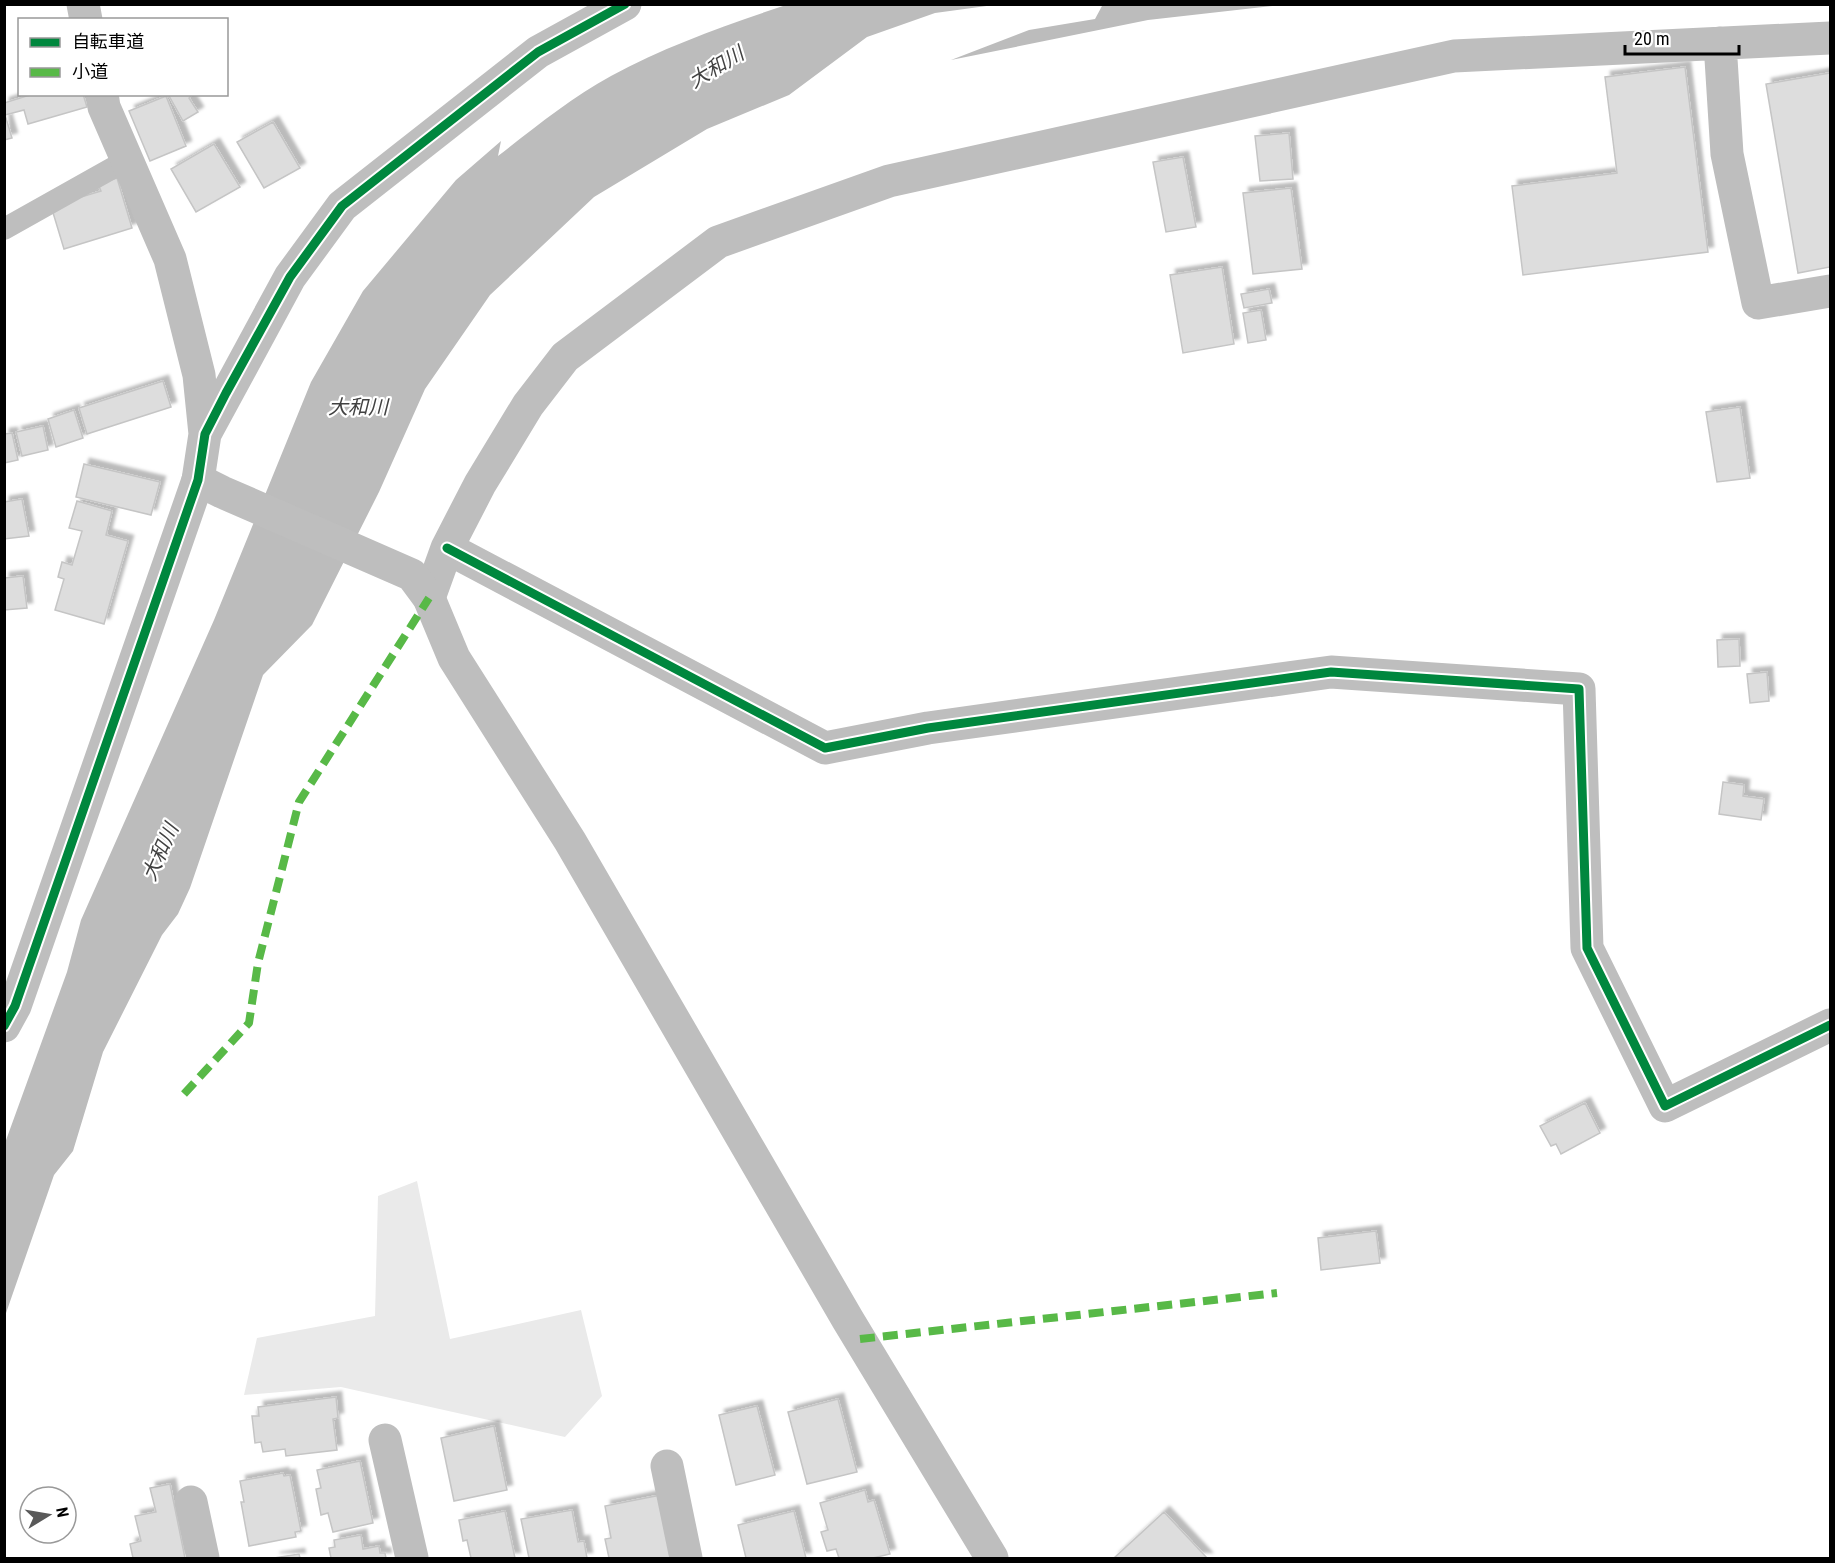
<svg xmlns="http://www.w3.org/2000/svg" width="1835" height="1563" font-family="'Roboto Condensed','Noto Sans JP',sans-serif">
	<defs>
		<filter id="shadow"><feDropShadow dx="5.5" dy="-5.5" stdDeviation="1.5" flood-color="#0004"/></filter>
	</defs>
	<rect width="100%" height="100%" fill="#fff"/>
	<path fill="#eaeaea" d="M417 1181 450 1339 581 1310 602 1396 565 1437 341 1387 244 1395 257 1338 375 1316 378 1196Z"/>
	<path fill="#bcbcbc" d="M786 5H994L935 13 867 37 789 95 707 129 594 197 490 295 425 389 379 492 312 625 263 675 190 888 178 914 162 935 103 1052 73 1151 54 1175 5 1316V1143L67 972 81 920 214 620 311 382 363 291 456 180 501 141 498 156C534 128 571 98 611 76 666 46 726 25 786 5Z
		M1096 5H1281L1148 20 951 60 1029 30 1095 19 1102 6Z"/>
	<path fill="#ddd" stroke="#c5c5c5" stroke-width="1.5" filter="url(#shadow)" d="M1685 67 1708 252 1523 275 1512 186 1617 173 1605 77Z
		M1830 73V267L1798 273 1766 84Z
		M33 94H83L87 107 28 124 24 110 5 115 12 138 4 140V103Z
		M168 94H193L189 98 198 112 183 121Z
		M166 96 186 146 150 161 129 111Z
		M273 122 300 168 264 188 237 142Z
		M1289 133 1293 179 1260 181 1255 136Z
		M214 144 240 187 196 212 171 169Z
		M1183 157 1196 227 1166 232 1153 162Z
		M117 178 132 228 64 249 51 206 101 191 98 184Z
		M1291 188 1302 269 1253 274 1243 193Z
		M1222 267 1234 344 1183 353 1170 275Z
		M1269 289 1272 303 1244 308 1241 294Z
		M1261 310 1266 340 1248 343 1243 313Z
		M163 381 171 407 87 434 79 408Z
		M1740 407 1750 478 1717 482 1706 412Z
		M74 410 83 438 56 447 48 419Z
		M43 426 48 450 22 456 16 432Z
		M12 433 18 460 4 463V434Z
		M84 464 160 482 151 515 76 497Z
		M22 499 29 536 4 539V502Z
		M77 501 112 511 106 535 128 541 104 624 55 610 64 579 58 577 62 562 72 565 82 531 69 528Z
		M23 576 27 608 4 610V578Z
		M1739 639 1740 666 1718 667 1717 640Z
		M1767 672 1769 701 1750 703 1747 674Z
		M1723 782 1744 785 1743 796 1764 799 1761 820 1719 814Z
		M1585 1103 1600 1133 1561 1154 1556 1144 1551 1146 1540 1126Z
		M1376 1231 1380 1263 1321 1270 1318 1238Z
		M336 1397 338 1418 333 1419 337 1450 286 1456 285 1449 263 1452 261 1442 255 1443 252 1416H259L258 1407Z
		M838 1399 857 1472 807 1484 788 1412Z
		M757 1406 775 1475 736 1485 719 1415Z
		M494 1426 507 1490 454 1501 441 1438Z
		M360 1461 373 1523 333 1532 328 1513 321 1515 316 1489 321 1488 317 1470Z
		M283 1473 284 1476 290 1475 301 1531 295 1532 296 1537 249 1546 241 1502H244L240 1481Z
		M170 1484 185 1558H133L130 1544 141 1541 135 1516 156 1512 150 1488Z
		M865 1490 868 1502 874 1500 890 1554 873 1558H839L836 1549 827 1551 821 1532 828 1530 820 1503Z
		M666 1494 678 1558H609L605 1539 611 1538 605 1506Z
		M572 1510 578 1542 584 1541 587 1558H529L521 1519Z
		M505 1511 515 1558H471L467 1540 463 1541 459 1520Z
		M794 1511 806 1558H746L738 1525Z
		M1164 1512 1207 1558H1114Z
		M361 1535 363 1549 379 1546 380 1553H385L386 1558H331L329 1548 335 1547 334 1540Z
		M299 1554 300 1558H274Z"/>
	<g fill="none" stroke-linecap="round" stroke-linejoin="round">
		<path stroke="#bebebe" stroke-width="22" d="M4 229 127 160"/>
		<path stroke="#bebebe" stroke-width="33" d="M83 4 86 20
			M1720 43 1727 154 1758 303 1830 291
			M205 434 290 277 342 206 538 52 625 4
			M447 548 825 748 928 728 1331 672 1579 689 1587 948 1665 1106 1830 1025
			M429 598 447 548 480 484 528 405 565 357 718 242 889 181 1454 56 1830 38
			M4 1026 15 1006 198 480 205 434 199 375 170 259 104 107 102 94
			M385 1440 412 1558
			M667 1466 686 1558
			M191 1502 203 1558"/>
		<path stroke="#bebebe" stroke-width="33" d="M198 480 222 492 412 575 429 598 454 658 570 841 848 1320 992 1558"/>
		<path stroke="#58b947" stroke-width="8" stroke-dasharray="15 8" stroke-linecap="butt" d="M184 1094 249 1023 258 963 299 802 429 598
			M860 1339 1277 1293"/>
		<g stroke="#fff" stroke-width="13">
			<path id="cycleway" d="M447 548 825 748 928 728 1331 672 1579 689 1587 948 1665 1106 1830 1025
				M4 1026 15 1006 198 480 205 434 226 393 290 277 342 206 538 52 625 4"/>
		</g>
		<use href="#cycleway" stroke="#00873e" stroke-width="9"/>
	</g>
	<g text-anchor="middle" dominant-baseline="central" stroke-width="4.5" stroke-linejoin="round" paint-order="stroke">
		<g font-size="20" font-style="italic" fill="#414141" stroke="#fff">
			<text transform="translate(716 67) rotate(-31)">大和川</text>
			<text x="358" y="407">大和川</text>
			<text transform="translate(160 852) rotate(-66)">大和川</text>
		</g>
	</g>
	<rect width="1835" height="1563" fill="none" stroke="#000000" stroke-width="12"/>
	<rect x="18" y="18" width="210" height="78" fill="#ffffff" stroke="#999999" stroke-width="1.5"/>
	<rect x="30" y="38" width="30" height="9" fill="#00873e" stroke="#999999" stroke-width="1.5"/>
	<text x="72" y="48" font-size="18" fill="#000000">自転車道</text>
	<rect x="30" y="68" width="30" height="9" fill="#58b947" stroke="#999999" stroke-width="1.5"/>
	<text x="72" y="78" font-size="18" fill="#000000">小道</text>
	<g transform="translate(48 1515) rotate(79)"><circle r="28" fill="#ffffff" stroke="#999999" stroke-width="1.5"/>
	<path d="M0-4.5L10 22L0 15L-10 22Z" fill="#595959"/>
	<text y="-9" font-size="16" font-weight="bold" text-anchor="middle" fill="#000000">N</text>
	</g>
	<path d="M1625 45v9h114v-9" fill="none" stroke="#000000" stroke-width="3"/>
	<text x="1634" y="45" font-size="18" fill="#000000" stroke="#ffffff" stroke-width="4.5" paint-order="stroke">20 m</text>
</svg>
